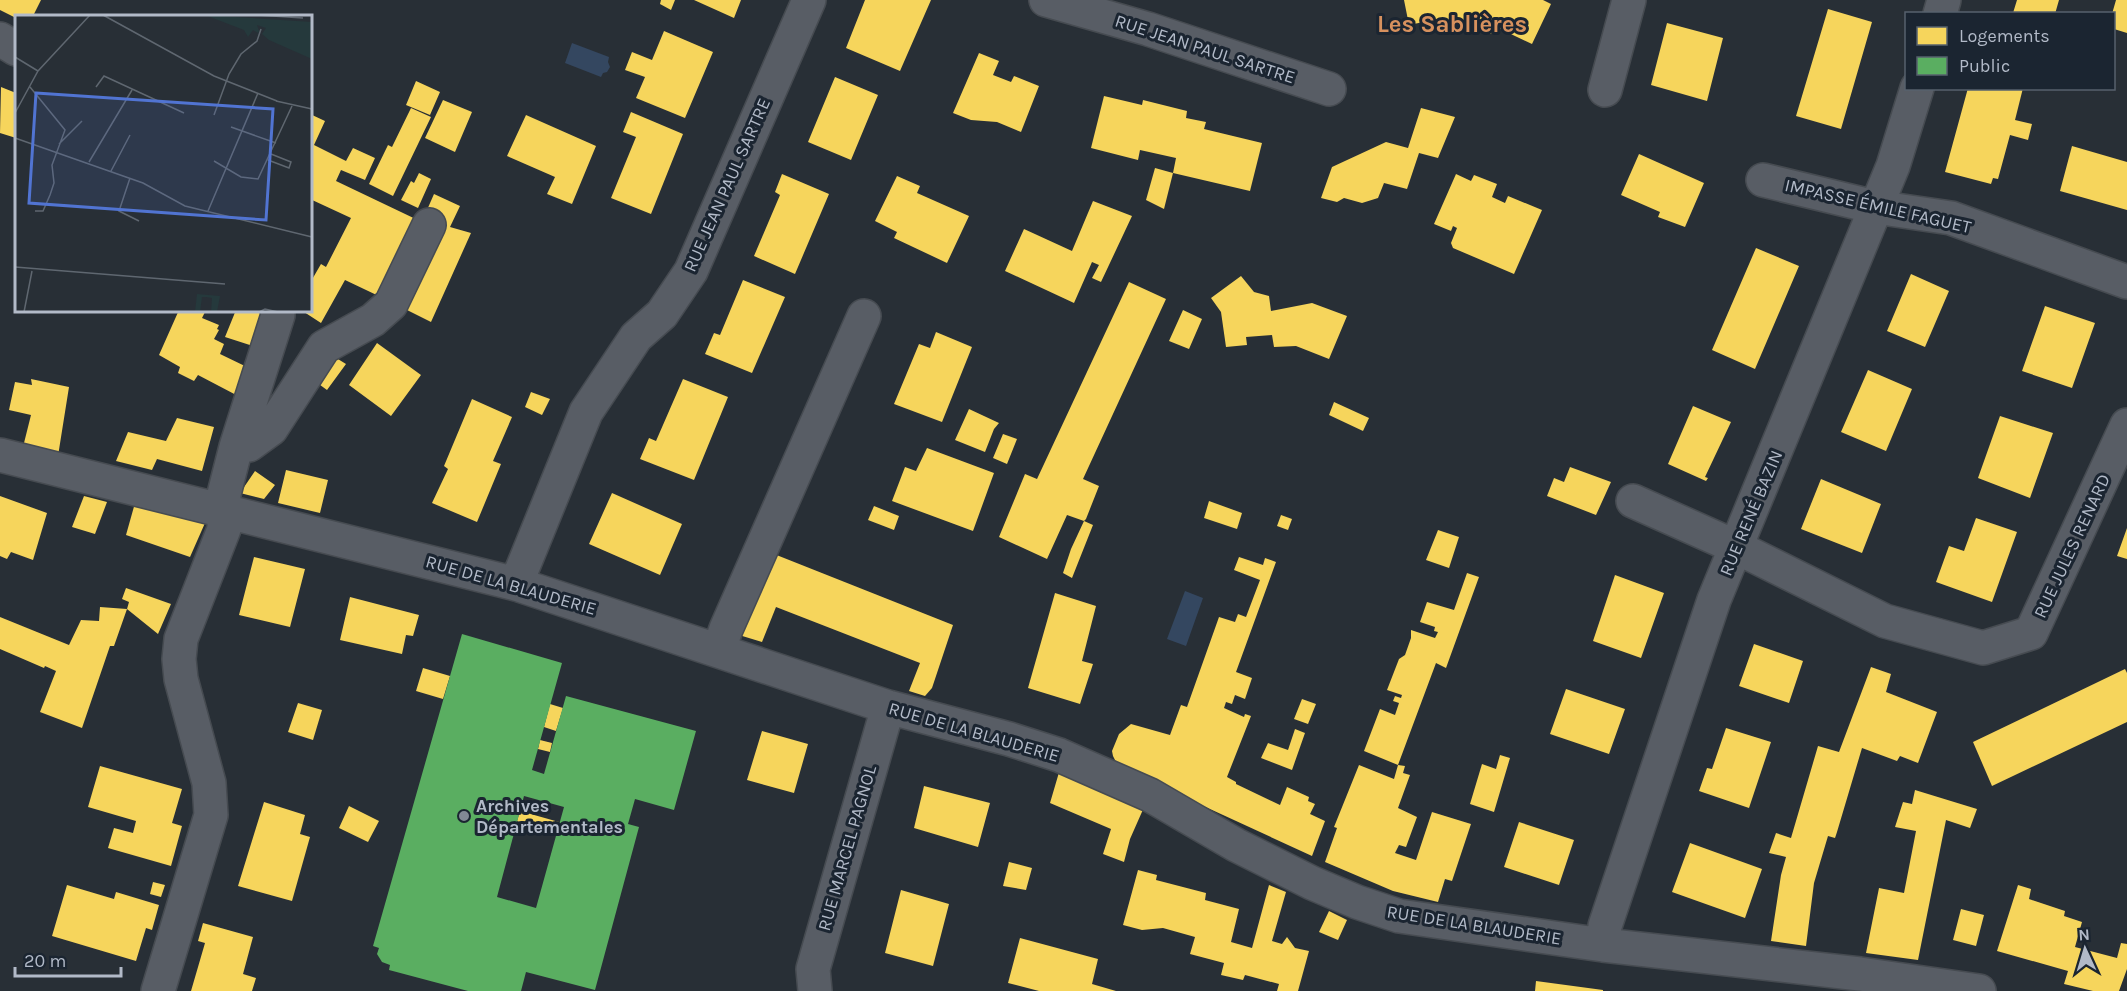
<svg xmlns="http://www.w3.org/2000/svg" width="2127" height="991" font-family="Karla,sans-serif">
	<rect width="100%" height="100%" fill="#282f36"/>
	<path fill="#344760" d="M572 43 609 57 608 62 610 67 607 72 603 73 601 77 565 63Z
		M1185 591 1203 598 1186 646 1167 639Z"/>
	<path fill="#f6d55c" d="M0 0H41L33 16H16V18L0 10Z
		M661 0H675L671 10 660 4Z
		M694 0H741L734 18Z
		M865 0H931L900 71 846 48Z
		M1404 0H1543L1551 4 1532 44 1494 26 1491 34 1438 19 1409 25Z
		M2017 0H2059L2055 14H2015L2013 13Z
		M2116 0H2127V33L2114 29V14H2112Z
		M1828 9 1872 22 1841 129 1796 116Z
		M1667 23 1723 38 1707 101 1651 85Z
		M664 31 713 52 685 118 636 98 645 77 625 70 632 52 652 60Z
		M979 53 999 61 993 75 1011 82 1014 76 1039 86 1021 132 997 122 971 120 953 113Z
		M835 77 878 95 851 160 808 142Z
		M416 81 440 92 430 115 406 105Z
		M1 87 16 93V138L0 133Z
		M1968 88H2023L2015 120 2032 124 2028 140 2010 135 1998 179 1993 178 1991 184 1945 172Z
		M1104 96 1142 105 1143 100 1187 111 1186 118 1206 122 1204 129 1262 143 1250 191 1173 173 1176 158 1140 150 1138 160 1091 148Z
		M443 100 472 112 455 152 425 138Z
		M411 108 431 117 393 196 369 184 388 145 392 147Z
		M1421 108 1455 117 1438 158 1419 153 1407 189 1384 183 1378 198 1362 203 1344 198 1337 202 1321 198 1332 167 1386 142 1408 148Z
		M631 112 683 134 651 214 611 198 636 137 623 132Z
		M310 114 325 121 314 145 346 161 353 148 375 158 365 180 341 170 336 181 424 223 385 299 345 280 321 323 301 310H310V283L321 264 326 267 351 218 310 199Z
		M526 115 596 146 572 204 547 194 555 177 507 156Z
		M2072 146 2127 162V210L2060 191Z
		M1639 154 1704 183 1685 227 1658 217 1660 212 1621 195Z
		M1155 168 1173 173 1164 209 1146 200Z
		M419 173 431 179 418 208 401 200 411 181 414 183Z
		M782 174 829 194 795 274 754 256 780 195 775 192Z
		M1456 174 1471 181 1474 175 1497 184 1492 197 1505 203 1508 196 1542 210 1514 274 1453 248 1451 243 1457 228 1453 226 1451 231 1434 224Z
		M897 176 920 186 917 193 969 216 947 263 894 238 897 232 875 221Z
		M434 194 460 206 450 227 471 233 431 322 397 305 427 210Z
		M1093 201 1132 216 1101 282 1092 278 1099 265 1092 262 1074 303 1005 271 1024 229 1072 251Z
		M1756 248 1799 266 1755 369 1712 350Z
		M1911 274 1949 291 1925 347 1887 331Z
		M1241 276 1254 292 1269 296 1271 311 1312 303 1347 316 1329 359 1296 346 1274 347 1272 335 1246 337 1247 345 1226 347 1221 312 1211 298Z
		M743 280 785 297 752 373 705 354 714 333 720 335Z
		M1129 282 1166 299 1083 479 1099 486 1086 519 1084 521 1067 515 1047 559 999 537 1025 474 1037 479Z
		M2045 306 2095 323 2072 388 2022 371Z
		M179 310H206L202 318 219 325 217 329 219 330 214 339 224 344 220 354 249 368 240 397 198 375 194 381 178 373 180 367 159 355Z
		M236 310H263L256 347 225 337Z
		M1183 310 1202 319 1189 349 1169 341Z
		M936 332 972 347 942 422 894 404 919 344 930 348Z
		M377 343 421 375 391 416 349 385Z
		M333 356 346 364 327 390 316 382Z
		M1868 370 1912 389 1886 451 1841 432Z
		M31 379 69 387 58 456 23 447 31 415 9 410 15 382 32 385Z
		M683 379 728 397 694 480 640 459 649 438 656 441Z
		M531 392 550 399 542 415 525 407Z
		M472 399 512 417 493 461 501 464 477 522 432 503 448 469 444 466Z
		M1334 402 1369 418 1363 431 1329 415Z
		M1693 406 1731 422 1705 477 1708 478 1706 481 1668 464Z
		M969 409 999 423 994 429 985 452 955 440Z
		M2000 416 2053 433 2030 498 1978 478Z
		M177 418 214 427 202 471 157 459 152 470 116 461 128 432 166 441Z
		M1003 434 1017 439 1007 464 993 458Z
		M927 448 994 473 973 531 892 501 905 467 916 471Z
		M1570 467 1611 482 1596 515 1547 496 1554 478 1564 482Z
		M286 470 328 480 320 513 278 503Z
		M255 471 275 485 264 499 240 493Z
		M1821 479 1881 504 1862 553 1801 529Z
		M612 493 682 524 660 575 589 544Z
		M0 496 47 513 33 560 11 552 7 559 0 556Z
		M84 496 107 502 95 534 72 527Z
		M1209 501 1242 513 1237 529 1204 518Z
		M135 503 205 523 190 557 126 535Z
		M874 506 899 516 894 530 868 520Z
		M1281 515 1292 519 1288 530 1277 526Z
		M1976 518 2017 532 1992 602 1936 582 1949 546 1964 551Z
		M1084 521 1093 525 1072 578 1063 573 1071 549Z
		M2127 528V559L2117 556Z
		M1438 530 1459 537 1449 568 1426 560Z
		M774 554 953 625 932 688 925 696 909 691 920 663 776 607 762 642 739 635Z
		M254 557 305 569 290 627 239 615Z
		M1239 557 1263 565 1265 558 1276 562 1236 672 1252 678 1245 699 1235 695 1232 704 1226 702 1224 708 1244 717 1245 714 1251 716 1227 777 1236 782V784L1280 805 1287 787 1309 797 1308 801 1315 804 1310 814 1325 821 1312 856 1149 781 1117 764 1113 756 1112 751 1119 734 1131 724 1170 735 1181 705 1187 707 1219 617 1235 622 1238 614 1246 617 1260 580 1234 570Z
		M1467 573 1479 577 1446 668 1436 663 1398 765 1405 766 1403 773 1410 775 1398 808 1417 817 1406 847 1399 845 1395 853 1416 860 1432 812 1471 824 1452 881 1445 879 1438 902 1393 891 1325 862 1337 828 1334 827 1359 765 1394 779 1398 765 1364 751 1380 709 1395 715 1399 703 1393 701 1395 696 1401 698 1402 695 1387 690 1399 659 1405 655 1411 638V630L1435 638 1438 632 1434 631 1435 627 1420 622 1427 602 1454 610Z
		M1615 575 1664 593 1641 658 1593 641Z
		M126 588 171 604 158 634 127 609 114 646H110L82 728 40 712 56 671 45 666 44 668 0 649V617L69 645 81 620 99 621 100 607 127 609 129 602 122 599Z
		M1055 593 1096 606 1082 661 1093 664 1080 704 1028 688Z
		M350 597 419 615 413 636 406 635 402 654 340 640Z
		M1754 644 1803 661 1789 703 1739 686Z
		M1871 667 1891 674 1886 692 1937 712 1918 763 1900 756 1897 761 1862 748 1837 832 1835 838 1828 836 1814 883 1806 946 1771 941 1781 875 1786 857 1769 853 1776 833 1791 838 1818 746 1839 752Z
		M423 668 450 676 443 699 416 691Z
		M2125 669 2127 673V722L1992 786 1973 742Z
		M1566 689 1625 709 1609 754 1550 734Z
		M1302 699 1316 704 1308 724 1294 719Z
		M298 703 322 710 313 740 288 732Z
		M550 704 563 708 556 731 544 727Z
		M1726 728 1771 742 1749 808 1699 791 1707 768 1712 769Z
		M1295 729 1305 733 1292 770 1261 758 1268 743 1288 750Z
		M762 731 808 744 794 793 747 780Z
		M540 740 552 743 550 752 538 749Z
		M1500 755 1510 758 1494 812 1470 804 1482 764 1496 769Z
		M100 766 182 789 172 823 182 826 171 866 108 848 114 828 133 833 136 821 88 807Z
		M1060 769 1145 805 1130 839 1124 862 1103 854 1111 829 1050 803Z
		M924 786 990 803 978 847 914 828Z
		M1915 790 1977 809 1970 828 1946 820 1918 960 1866 953 1879 888 1904 893 1916 831 1895 827 1903 802 1912 804Z
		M264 802 305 815 300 834 310 837 292 901 238 886Z
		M349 806 379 821 368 842 339 828Z
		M520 811 559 822 557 831 517 821Z
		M1519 822 1574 840 1559 885 1504 867Z
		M1690 843 1762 869 1745 918 1672 892Z
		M1009 862 1032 868 1026 890 1003 886Z
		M1138 870 1157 875 1156 880 1206 893 1205 900 1239 909 1231 942 1252 948 1269 885 1286 892 1272 941 1282 944 1287 937 1295 948 1309 951 1298 991H1277L1279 984 1245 975 1243 980 1221 975 1224 963 1190 954 1195 937 1163 928 1142 930 1123 925Z
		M153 882 165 885 161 897 150 894Z
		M67 885 114 899 116 892 159 905 152 930 146 928 136 961 52 936Z
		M2018 885 2031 889 2029 899 2065 911 2064 916 2082 922 2075 947 2117 958 2121 943 2127 944V969L2119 991H2093L2064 984 2068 971 1997 951Z
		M901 890 949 904 933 966 885 953Z
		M1961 909 1984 915 1976 946 1953 940Z
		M1329 911 1347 920 1338 940 1319 932Z
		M203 923 253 937 243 974 256 978 252 991H191L205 943 198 941Z
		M1020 938 1098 959 1092 984 1116 991H1039L1008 983Z
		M1536 981 1603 990V991H1535Z"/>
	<path fill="#5aae61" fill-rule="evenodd" d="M462 634 562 663 532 770 544 774 566 696 696 731 674 810 635 799 628 824 639 827 595 990 526 972 521 991H468L389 970 390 965 382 962 377 954 379 948 373 946ZM524 796 564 807 536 908 497 897Z"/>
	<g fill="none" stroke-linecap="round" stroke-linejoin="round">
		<g stroke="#464b51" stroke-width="36">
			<path id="minor" d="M1046 0 1148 29 1329 89
				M1940 14 1944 0
				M0 39 16 49
				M1605 90 1629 0
				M1763 180 1875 207 1951 218 2127 282
				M236 447 249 445 271 429 324 347 373 320 391 304 429 225
				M0 455 516 584 888 707 1009 739 1059 755 1150 795 1236 845 1312 883 1357 902 1399 916 1603 945 1860 974 1979 991
				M1633 501 1736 547 1885 621 1983 648 2031 633 2127 425
				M516 584 586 412 636 337 662 314 691 271 809 0
				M719 649 726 629 864 316
				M1603 945 1605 926 1714 600 1893 166 1917 88
				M158 991 211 815 209 783 181 679 179 659 181 639 224 529V494L236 447 278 315 277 310
				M815 991 813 969 888 707"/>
		</g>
		<use href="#minor" stroke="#585d65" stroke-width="33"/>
	</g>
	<circle fill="#828995" stroke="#1b2531" stroke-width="2" cx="464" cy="816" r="6"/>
	<g text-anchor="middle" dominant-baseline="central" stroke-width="6" stroke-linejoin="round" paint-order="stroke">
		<g font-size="18" fill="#b2bac8" stroke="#1b2531">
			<text transform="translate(1205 49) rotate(18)">RUE JEAN PAUL SARTRE</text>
			<text transform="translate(727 185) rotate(-66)">RUE JEAN PAUL SARTRE</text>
			<text transform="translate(1878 206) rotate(13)">IMPASSE ÉMILE FAGUET</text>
			<text transform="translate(1751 513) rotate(-67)">RUE RENÉ BAZIN</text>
			<text transform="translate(2072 546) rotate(-65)">RUE JULES RENARD</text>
			<text transform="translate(511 585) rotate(16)">RUE DE LA BLAUDERIE</text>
			<text transform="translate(974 732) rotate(16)">RUE DE LA BLAUDERIE</text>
			<text transform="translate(847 848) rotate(-74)">RUE MARCEL PAGNOL</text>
			<text transform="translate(1474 925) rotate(9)">RUE DE LA BLAUDERIE</text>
		</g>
		<g font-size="18" font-weight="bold" fill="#b2bac8" stroke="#1b2531" text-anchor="start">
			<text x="476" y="806">Archives<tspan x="476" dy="21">Départementales</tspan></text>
		</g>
		<g font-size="24" font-weight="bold" fill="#d7915e" stroke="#1b2531">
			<text x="1452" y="24">Les Sablières</text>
		</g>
	</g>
	<g transform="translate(15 15)">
		<rect width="297" height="297" fill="#282f36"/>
		<path d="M190 0 297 7V44L254 25 247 19 251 13 242 10 244 16 242 23 243 18 238 15 233 22 229 15ZM182 279 205 281 202 297H196L197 283 191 282H187L185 297H180Z" fill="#25393c"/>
		<path fill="none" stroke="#5f6770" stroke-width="1.5" d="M88 0 199 61 262 86M242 0 288 3M0 42 23 56M15 72 50 115 37 150 39 168 35 180 28 196H20M81 72 89 61 169 98M261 86 297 94M0 98 23 56 75 0M199 100 214 59 226 39 242 26 246 14M216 112 261 128M0 123 128 168 170 191 297 222M44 129 67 106M253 145 274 153 276 147 256 139M199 146 226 162 243 164 277 91M74 147 117 75M96 156 115 120M115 163 104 196 124 206M193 196 243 78M0 252 210 269M9 297 17 256M244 297 250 294 263 297"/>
		<path fill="#5174d2" fill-opacity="0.15" stroke="#5174d2" stroke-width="3" d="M21 78 258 94 251 205 14 188Z"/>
		<rect width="297" height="297" fill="none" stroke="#b2bac8" stroke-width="3"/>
	</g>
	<rect x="1905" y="12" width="210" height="78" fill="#1b2531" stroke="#57616d" stroke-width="1.5"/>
	<rect x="1917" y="27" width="30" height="18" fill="#f6d55c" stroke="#57616d" stroke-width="1.5"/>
	<text x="1959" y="42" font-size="18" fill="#b2bac8">Logements</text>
	<rect x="1917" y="57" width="30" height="18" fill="#5aae61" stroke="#57616d" stroke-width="1.5"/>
	<text x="1959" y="72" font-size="18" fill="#b2bac8">Public</text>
	<g transform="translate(2085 949) rotate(356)" stroke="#1b2531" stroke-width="4.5" paint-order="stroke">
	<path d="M0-4.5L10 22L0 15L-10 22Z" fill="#b2bac8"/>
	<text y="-9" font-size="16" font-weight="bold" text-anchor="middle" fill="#b2bac8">N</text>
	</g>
	<path d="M15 967v9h106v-9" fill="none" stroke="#b2bac8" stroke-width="3"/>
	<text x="24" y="967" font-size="18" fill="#b2bac8" stroke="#1b2531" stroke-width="4.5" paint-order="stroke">20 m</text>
</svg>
